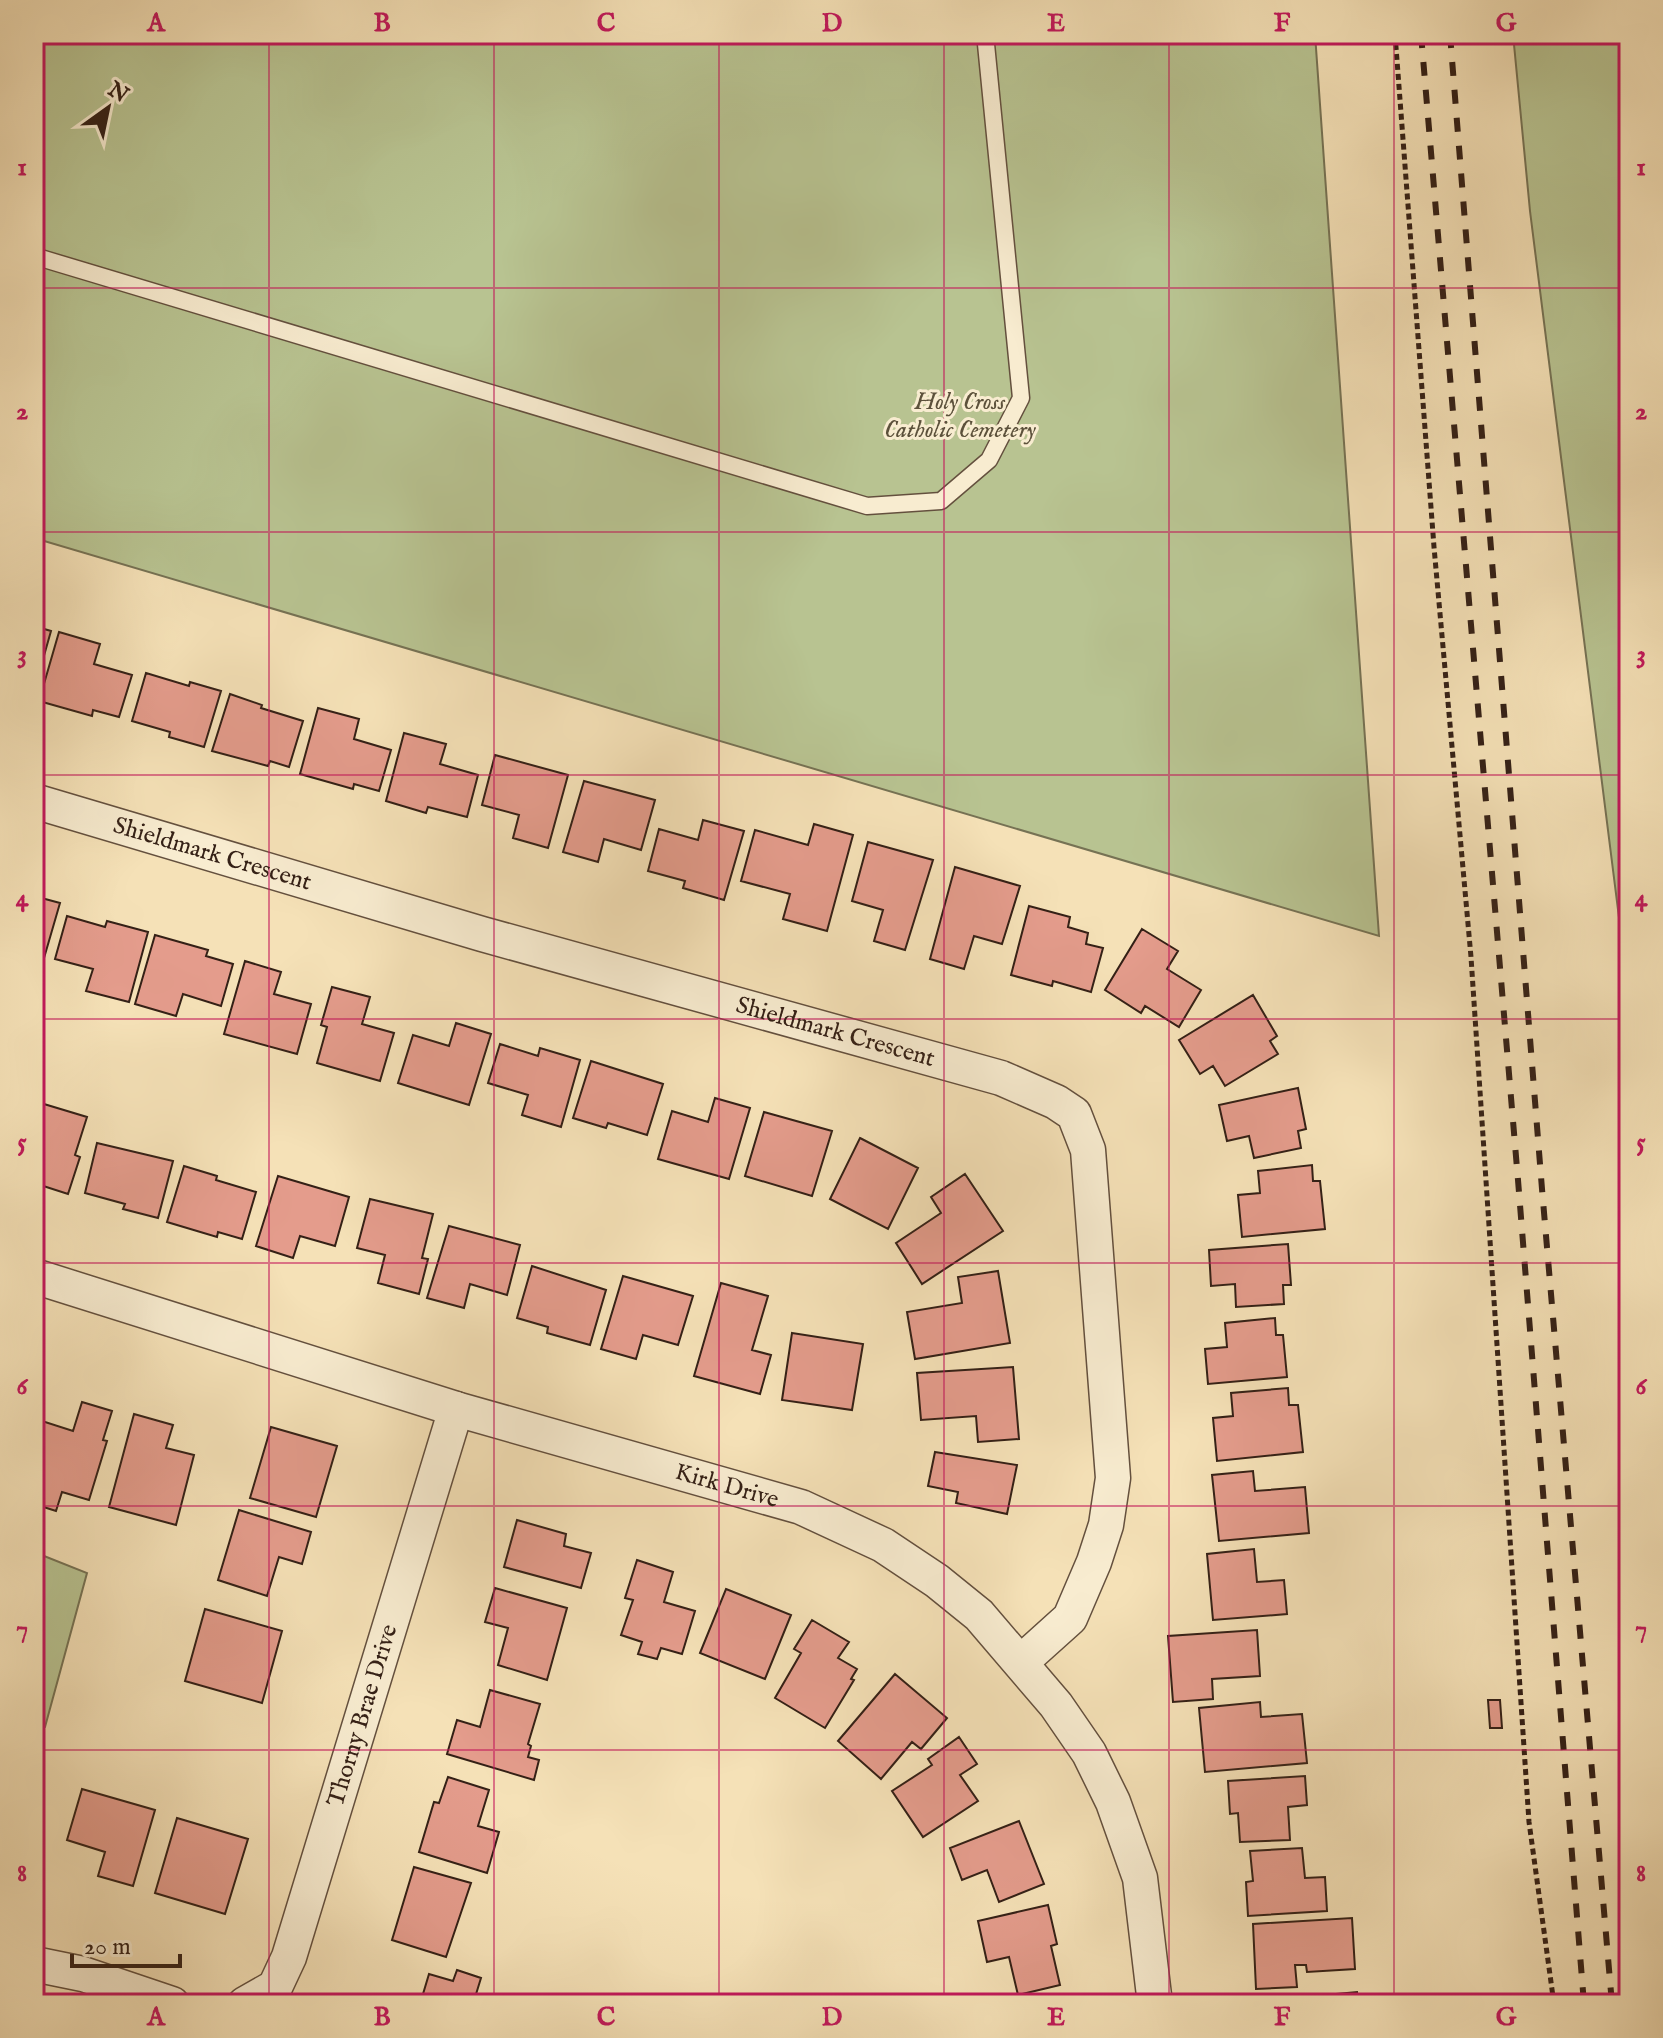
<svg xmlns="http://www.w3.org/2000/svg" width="1663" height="2038" font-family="'IM FELL English',serif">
	<rect width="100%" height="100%" fill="#f5e1b7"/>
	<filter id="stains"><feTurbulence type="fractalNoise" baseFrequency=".0025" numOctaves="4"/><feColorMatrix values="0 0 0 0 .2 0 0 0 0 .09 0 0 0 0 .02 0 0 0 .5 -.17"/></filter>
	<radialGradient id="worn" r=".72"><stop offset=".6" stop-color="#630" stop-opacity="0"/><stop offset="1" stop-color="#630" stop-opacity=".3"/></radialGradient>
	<path fill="#b8c391" stroke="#767254" stroke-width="2" d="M34 34H1315L1379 936 34 538Z
		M1513 34H1629V997L1530 211Z
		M34 1552 87 1573 45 1727 34 1730Z"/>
	<path fill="#e49c8c" stroke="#342016" stroke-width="2" d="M34 626 51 631 34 691Z
		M59 632 100 644 94 664 132 675 119 717 93 710 92 716 39 701Z
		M146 673 189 686 190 682 221 691 204 747 169 737 170 732 132 721Z
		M230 694 262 705 261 708 303 721 289 767 270 761 268 766 212 751Z
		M318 708 359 719 354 739 391 750 379 791 354 784 353 789 300 774Z
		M404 733 446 744 440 764 478 775 467 817 428 807 426 813 386 801Z
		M495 755 568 775 548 848 513 838 519 815 482 805Z
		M584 781 655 800 641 850 604 839 598 862 563 852Z
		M703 820 744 831 724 900 683 888 685 881 648 871 659 829 698 840Z
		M814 824 853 835 827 931 783 919 790 894 741 881 755 830 808 845Z
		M868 842 933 860 905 950 874 941 883 910 852 901Z
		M955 867 1020 886 1002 944 974 936 964 969 930 959Z
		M34 896 60 903 42 965 34 962Z
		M1029 906 1070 917 1068 927 1088 933 1086 944 1103 948 1091 992 1053 981 1052 986 1011 975Z
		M67 916 105 927 107 921 148 932 129 1002 86 991 93 969 55 959Z
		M1142 929 1178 951 1167 969 1201 990 1179 1027 1145 1006 1141 1013 1105 990Z
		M155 935 208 950 206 956 233 964 221 1006 183 994 176 1016 135 1004Z
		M245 961 281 972 274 994 311 1004 297 1054 224 1034Z
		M332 987 370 997 362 1024 394 1033 380 1081 317 1063 327 1027 321 1025Z
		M1253 995 1277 1036 1270 1041 1278 1054 1225 1086 1213 1066 1200 1074 1179 1040Z
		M456 1023 491 1034 469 1105 398 1083 413 1035 449 1046Z
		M500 1044 538 1056 540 1048 580 1060 561 1127 522 1115 528 1095 488 1083Z
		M591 1061 663 1084 647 1135 608 1123 606 1128 573 1118Z
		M1298 1088 1306 1129 1298 1131 1301 1148 1254 1158 1249 1136 1227 1141 1219 1105Z
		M715 1098 750 1108 729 1179 658 1159 672 1111 708 1122Z
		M34 1101 87 1117 75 1155 80 1157 68 1194 34 1183 41 1156 34 1154Z
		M764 1112 832 1131 812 1196 745 1176Z
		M860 1138 918 1168 888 1229 830 1199Z
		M97 1143 173 1161 158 1218 123 1209 125 1204 85 1193Z
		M1312 1165 1313 1181H1320L1325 1229 1242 1237 1238 1195 1260 1193 1258 1171Z
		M184 1166 217 1176 216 1180 256 1192 242 1239 218 1232 217 1237 167 1222Z
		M965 1174 1003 1231 922 1284 896 1243 941 1213 931 1197Z
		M278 1176 349 1197 335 1246 300 1236 293 1258 256 1246Z
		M370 1199 433 1214 422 1258 428 1259 419 1294 378 1283 385 1255 357 1248Z
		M449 1226 520 1245 507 1295 470 1284 464 1308 427 1298Z
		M1288 1244 1291 1285H1283L1284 1304 1236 1307 1235 1284 1211 1286 1209 1250Z
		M532 1266 606 1290 590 1345 547 1333 548 1327 517 1318Z
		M998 1271 1010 1343 915 1359 907 1312 962 1303 958 1277Z
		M623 1276 693 1296 678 1345 643 1335 636 1359 601 1349Z
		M721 1283 768 1296 752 1350 771 1355 760 1394 694 1376Z
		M1275 1318 1276 1335H1283L1287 1377 1208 1384 1205 1349 1227 1347 1225 1323Z
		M792 1333 863 1344 852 1410 782 1400Z
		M1013 1367 1019 1439 978 1442 976 1416 921 1420 917 1373Z
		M1288 1388 1289 1405H1298L1303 1452 1217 1461 1213 1418 1233 1416 1231 1393Z
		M82 1402 112 1411 103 1440 107 1441 89 1500 62 1492 56 1511 34 1504 39 1486 34 1484V1446L42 1421 73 1431Z
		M134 1414 173 1425 166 1448 194 1455 176 1525 109 1507Z
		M271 1427 337 1446 316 1517 250 1498Z
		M935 1452 1017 1465 1007 1514 956 1503 958 1492 928 1486Z
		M1253 1471 1255 1491 1305 1487 1309 1533 1219 1541 1212 1475Z
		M239 1510 311 1532 302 1564 279 1557 267 1596 218 1580Z
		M517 1520 566 1534 564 1546 591 1553 581 1588 504 1567Z
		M1254 1549 1257 1582 1284 1580 1287 1614 1213 1620 1207 1554Z
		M637 1560 673 1572 664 1602 695 1611 682 1654 661 1648 657 1659 638 1654 642 1642 621 1635 633 1600 625 1598Z
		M495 1588 567 1608 547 1680 498 1665 508 1628 485 1622Z
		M726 1589 791 1615 765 1679 700 1653Z
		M205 1609 282 1631 262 1703 185 1681Z
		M812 1620 849 1642 838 1658 857 1669 851 1679 854 1680 825 1728 775 1698 801 1653 794 1649Z
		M1257 1630 1260 1676 1212 1679 1213 1699 1173 1702 1168 1636Z
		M895 1674 947 1718 921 1749 912 1742 881 1779 838 1741Z
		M490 1690 540 1704 528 1744 531 1746 528 1757 539 1760 534 1780 447 1754 457 1720 480 1727Z
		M1488 1700H1500L1502 1728H1490Z
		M1260 1702 1261 1717 1302 1714 1307 1763 1205 1772 1199 1708Z
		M959 1737 977 1764 960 1775 978 1801 923 1837 892 1791 932 1765 928 1759Z
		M1305 1776 1307 1805 1288 1807 1290 1840 1240 1842 1238 1813 1230 1814 1228 1781Z
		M448 1777 489 1790 478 1826 499 1832 487 1873 419 1852 434 1802 439 1803Z
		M82 1789 155 1810 133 1886 98 1876 105 1852 67 1840Z
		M177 1818 248 1839 225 1914 155 1893Z
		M1019 1821 1044 1884 999 1902 987 1870 962 1880 950 1848Z
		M1302 1848 1305 1878 1325 1877 1327 1911 1248 1916 1246 1882 1253 1881 1250 1851Z
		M414 1867 471 1883 446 1957 392 1940Z
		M1048 1905 1057 1944 1051 1946 1060 1985 1018 1995 1009 1957 987 1962 978 1921Z
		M1352 1918 1355 1969 1307 1972 1306 1965H1295L1297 1987 1256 1989 1253 1924Z
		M457 1970 481 1978 473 2004H420L429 1974 453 1981Z
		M1357 1992 1358 2004H1258V2001Z"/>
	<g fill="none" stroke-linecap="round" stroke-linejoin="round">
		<g stroke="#64503e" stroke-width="19">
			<path id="lane" d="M34 256 867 506 941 501 989 460 1021 398 985 34"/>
		</g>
		<g stroke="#64503e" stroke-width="37">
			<g id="street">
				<path id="s1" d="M34 801 482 934 1001 1078 1056 1102 1074 1114 1088 1150 1113 1478 1106 1525 1094 1562 1070 1618 1021 1662"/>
				<path id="s2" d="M34 1276 456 1409 801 1507 883 1545 937 1581 979 1615 1056 1705 1089 1753 1113 1802 1140 1878 1155 2004"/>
				<path d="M34 1964 83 1974 172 2004"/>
				<path id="s3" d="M245 2004 275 1987 289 1957 456 1409"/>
			</g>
		</g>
		<path stroke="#342016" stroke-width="5" stroke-dasharray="6 4" stroke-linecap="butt" d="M1395 34 1434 547 1471 957 1529 1822 1554 2004"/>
		<use href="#lane" stroke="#f8ecd0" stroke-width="16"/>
		<use href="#street" stroke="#f8ecd0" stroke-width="34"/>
		<path stroke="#342016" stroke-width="6" stroke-dasharray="14 14" stroke-linecap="butt" d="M1421 34 1518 1180 1584 2004
			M1450 34 1542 1189 1612 2004"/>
	</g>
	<path fill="none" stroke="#c2185b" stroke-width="2" stroke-opacity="0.55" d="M269 34V2004M494 34V2004M719 34V2004M944 34V2004M1169 34V2004M1394 34V2004M34 288H1629M34 532H1629M34 775H1629M34 1019H1629M34 1263H1629M34 1506H1629M34 1750H1629"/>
	<g text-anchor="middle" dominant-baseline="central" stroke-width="6" stroke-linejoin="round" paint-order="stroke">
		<g font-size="24" font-style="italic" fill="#5c513b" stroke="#f8ecd0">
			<text x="960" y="402">Holy Cross<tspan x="960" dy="28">Catholic Cemetery</tspan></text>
		</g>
		<g font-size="24" fill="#342016" stroke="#f8ecd0">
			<text stroke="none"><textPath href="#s1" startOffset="186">Shieldmark Crescent</textPath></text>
			<text stroke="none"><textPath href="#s1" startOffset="834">Shieldmark Crescent</textPath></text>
			<text stroke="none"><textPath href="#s2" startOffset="724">Kirk Drive</textPath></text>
			<text stroke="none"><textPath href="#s3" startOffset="320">Thorny Brae Drive</textPath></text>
		</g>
	</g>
	<rect width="1663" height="2038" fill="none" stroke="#f5e1b7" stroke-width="88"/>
	<g transform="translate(108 108) rotate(33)" stroke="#f8ecd0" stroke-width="6" paint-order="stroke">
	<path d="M0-6L14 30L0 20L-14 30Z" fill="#342016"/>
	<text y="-12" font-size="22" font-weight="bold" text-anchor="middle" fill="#342016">N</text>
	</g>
	<path d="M72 1954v12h108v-12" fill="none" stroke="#342016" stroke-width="4"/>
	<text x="84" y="1954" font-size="24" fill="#342016" stroke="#f8ecd0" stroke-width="6" paint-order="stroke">20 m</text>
	<rect x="44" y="44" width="1575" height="1950" fill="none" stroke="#c2185b" stroke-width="3"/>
	<g font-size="26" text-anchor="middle" font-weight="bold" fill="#c2185b">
		<text x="156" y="31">A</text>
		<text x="382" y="31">B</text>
		<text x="606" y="31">C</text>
		<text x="832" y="31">D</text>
		<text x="1056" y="31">E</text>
		<text x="1282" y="31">F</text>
		<text x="1506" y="31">G</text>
		<text x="22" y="175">1</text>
		<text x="1641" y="175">1</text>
		<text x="22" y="419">2</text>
		<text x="1641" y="419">2</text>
		<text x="22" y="662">3</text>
		<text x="1641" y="662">3</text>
		<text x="22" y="906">4</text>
		<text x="1641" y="906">4</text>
		<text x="22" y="1150">5</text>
		<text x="1641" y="1150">5</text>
		<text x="22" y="1394">6</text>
		<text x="1641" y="1394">6</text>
		<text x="22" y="1637">7</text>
		<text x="1641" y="1637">7</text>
		<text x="22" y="1881">8</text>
		<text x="1641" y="1881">8</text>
		<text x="156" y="2025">A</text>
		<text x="382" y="2025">B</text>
		<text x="606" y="2025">C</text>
		<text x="832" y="2025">D</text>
		<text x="1056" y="2025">E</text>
		<text x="1282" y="2025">F</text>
		<text x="1506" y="2025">G</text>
	</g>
	<rect width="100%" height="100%" filter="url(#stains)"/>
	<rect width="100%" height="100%" fill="url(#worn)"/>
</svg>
